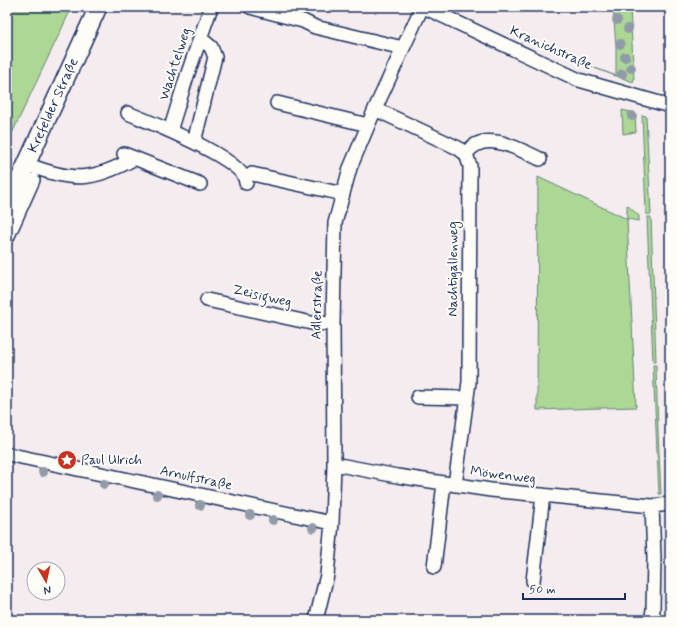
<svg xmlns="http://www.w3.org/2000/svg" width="677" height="627" font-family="Mynerve,sans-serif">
	<rect width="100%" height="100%" fill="#f5ecef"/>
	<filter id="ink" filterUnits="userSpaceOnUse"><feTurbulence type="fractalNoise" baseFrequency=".025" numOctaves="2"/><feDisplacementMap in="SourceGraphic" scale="8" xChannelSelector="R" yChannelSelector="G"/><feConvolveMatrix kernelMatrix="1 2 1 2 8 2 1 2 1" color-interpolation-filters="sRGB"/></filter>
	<g filter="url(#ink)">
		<path fill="#acd795" stroke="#64837a" d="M7 7H72L7 144Z
			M613 7H630L634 79 633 82C617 76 602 71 587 65L616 76V47Z
			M622 110 635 113 636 132 623 134Z
			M642 115 646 116 651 214H646V213Z
			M538 177 627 219V205L639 216V221L627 219 636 407 537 410Z
			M647 217H651L656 362H653Z
			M653 365H656L658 431 661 494H659Z"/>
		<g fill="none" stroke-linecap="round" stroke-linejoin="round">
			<g stroke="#1b2f5e" stroke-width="16">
				<path id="minor" d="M250 7 303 21 315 27 403 48
					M424 7 579 80 670 106
					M277 103 368 125
					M375 109 458 148 466 154 470 166 469 382 455 485
					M128 113C151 123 245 159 246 183
					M170 131 187 76 211 7
					M194 142 215 57 211 47 200 38
					M124 154 200 184
					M466 154C483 128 519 149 540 159
					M26 164C72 182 92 182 135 158
					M252 174 343 194
					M7 238 33 180
					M207 300 316 324 333 323
					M418 397 467 398
					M7 454 332 523
					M334 464 397 476 491 490 652 506 670 504
					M434 567 444 483
					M533 581 543 495
					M316 620 327 575 332 523 334 464 333 323 335 223 350 168 375 109 422 7
					M651 620 653 610 654 558 652 506"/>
			</g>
			<g stroke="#1b2f5e" stroke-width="20">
				<g id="major">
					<path id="s1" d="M7 203 21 176 98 7"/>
				</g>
			</g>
			<use href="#minor" stroke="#fdfcf7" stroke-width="13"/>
			<use href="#major" stroke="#fdfcf7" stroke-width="17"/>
		</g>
		<g fill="#919ba7">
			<circle cx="617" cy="20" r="5"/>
			<circle cx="628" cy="29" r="5"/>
			<circle cx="620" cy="44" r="5"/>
			<circle cx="625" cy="57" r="5"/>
			<circle cx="631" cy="68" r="5"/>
			<circle cx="622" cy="74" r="5"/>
			<circle cx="632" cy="116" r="5"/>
			<circle cx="43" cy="472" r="5"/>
			<circle cx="104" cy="484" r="5"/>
			<circle cx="157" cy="495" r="5"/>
			<circle cx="200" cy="505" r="5"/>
			<circle cx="250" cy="515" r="5"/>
			<circle cx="273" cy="520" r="5"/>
			<circle cx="313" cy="528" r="5"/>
		</g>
	</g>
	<defs>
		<g id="sight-disc" transform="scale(1)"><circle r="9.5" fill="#c8321e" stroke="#fdfcf7"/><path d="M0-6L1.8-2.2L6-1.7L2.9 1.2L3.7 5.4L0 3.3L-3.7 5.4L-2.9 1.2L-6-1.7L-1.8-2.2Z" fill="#fff"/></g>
	</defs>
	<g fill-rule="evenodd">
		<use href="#sight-disc" x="67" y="460"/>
	</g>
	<g text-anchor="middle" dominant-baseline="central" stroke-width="4" stroke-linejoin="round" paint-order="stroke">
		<g font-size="14" fill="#1b2f5e" stroke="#fdfcf7">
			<text transform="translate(551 48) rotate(24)">Kranichstraße</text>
			<text transform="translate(175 64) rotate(-72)">Wachtelweg</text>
			<text stroke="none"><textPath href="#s1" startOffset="108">Krefelder Straße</textPath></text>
			<text transform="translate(453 269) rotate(-90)">Nachtigallenweg</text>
			<text transform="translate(262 296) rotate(13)">Zeisigweg</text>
			<text transform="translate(317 305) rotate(-89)">Adlerstraße</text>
			<text transform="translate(503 475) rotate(7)">Möwenweg</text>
			<text transform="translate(196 478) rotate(12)">Arnulfstraße</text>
		</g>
		<g font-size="14" fill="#1b2f5e" stroke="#fdfcf7" text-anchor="start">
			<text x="81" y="460">Paul Ulrich</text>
		</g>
	</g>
	<rect width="677" height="627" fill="none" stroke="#fdfcf7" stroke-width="24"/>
	<rect x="12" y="12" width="653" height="603" fill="none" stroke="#1b2f5e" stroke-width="1.5" filter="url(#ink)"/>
	<g transform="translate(46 581) rotate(171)"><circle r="19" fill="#fdfcf7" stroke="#a3aaba"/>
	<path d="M0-3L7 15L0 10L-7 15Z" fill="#c8321e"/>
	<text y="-6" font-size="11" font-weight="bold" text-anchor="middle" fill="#1b2f5e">N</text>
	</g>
	<path d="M523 593v6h102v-6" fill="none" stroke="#1b2f5e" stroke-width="2"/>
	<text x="529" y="593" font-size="12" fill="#1b2f5e" stroke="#fdfcf7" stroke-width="3" paint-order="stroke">50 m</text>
</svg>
